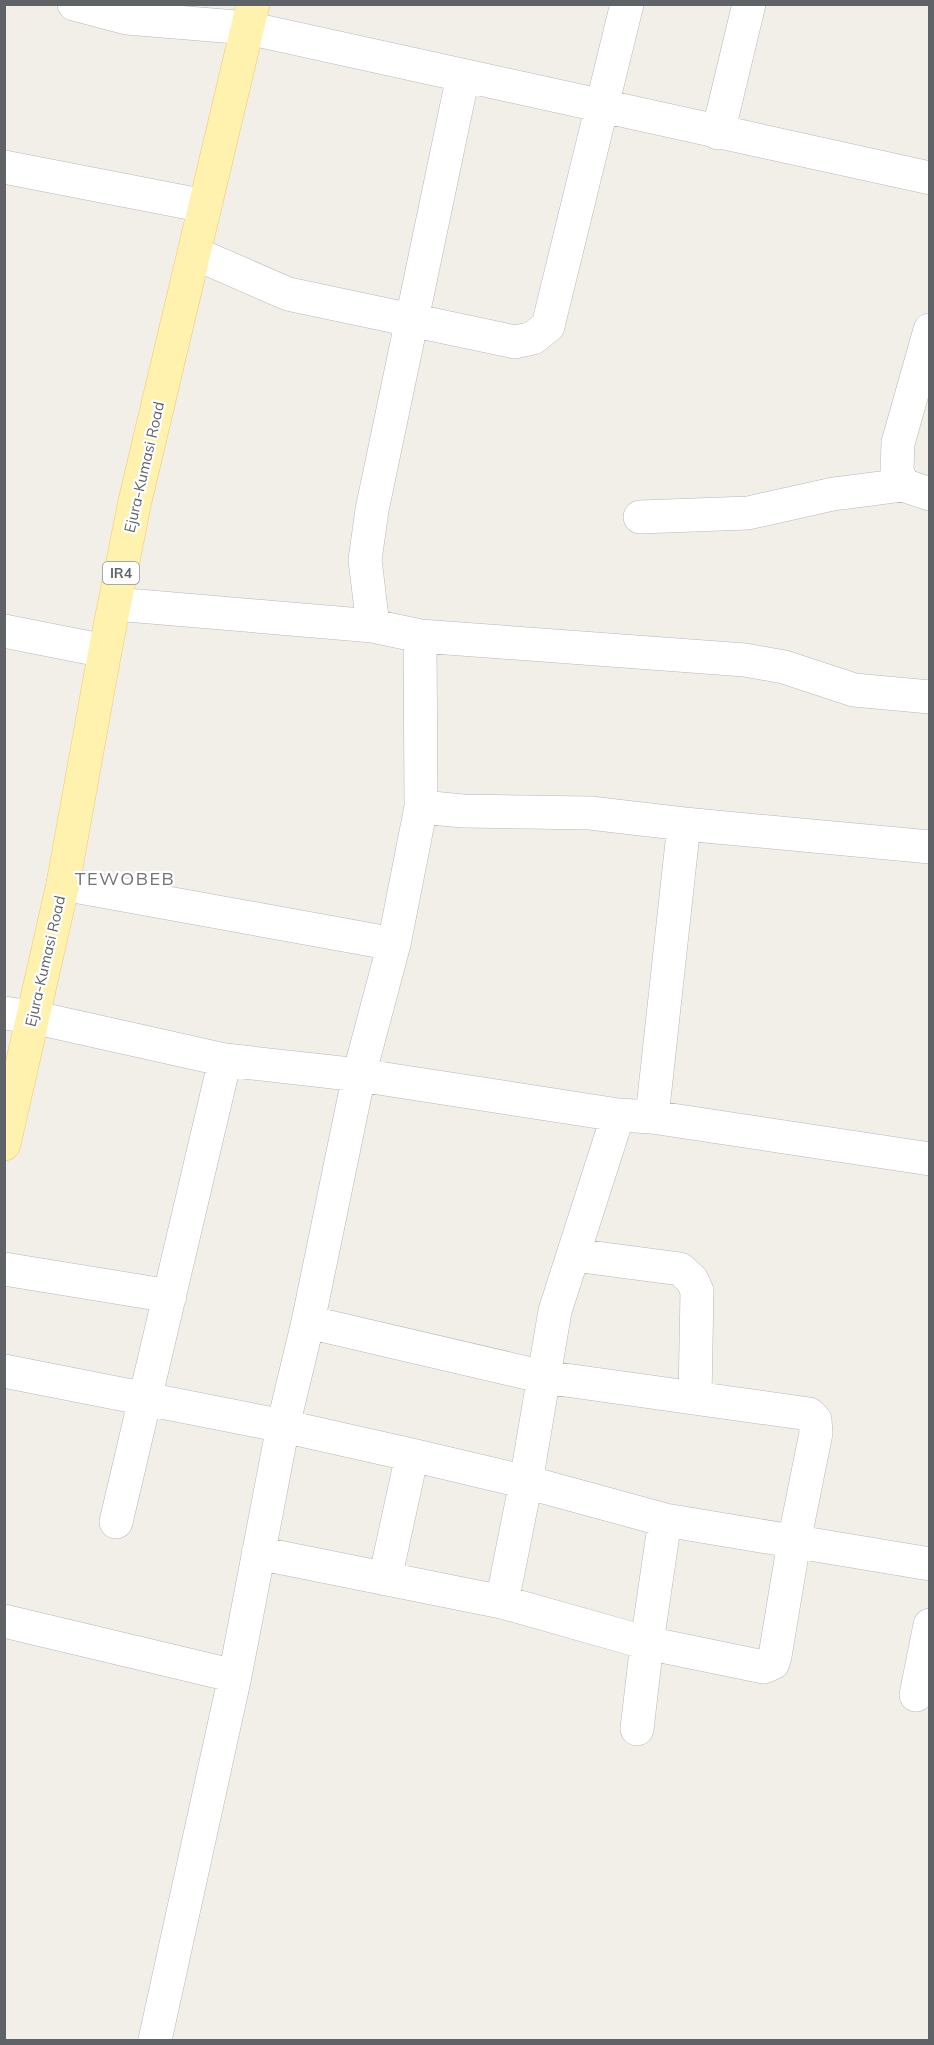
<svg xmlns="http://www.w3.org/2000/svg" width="934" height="2045" font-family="Mulish,sans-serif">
	<rect width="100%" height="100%" fill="#f1efe8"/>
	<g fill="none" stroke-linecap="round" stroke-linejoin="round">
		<g stroke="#b5b8bc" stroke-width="34">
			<path id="minor" d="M74 4 127 18 248 28 930 178
				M718 133 749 4
				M4 167 205 206
				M194 253 288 294 515 342 533 338 548 326 627 4
				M930 330 898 443 897 471 903 485 930 494
				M640 517 748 513 833 494 903 485
				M115 604 373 626 420 636 745 660 784 667 854 690 930 697
				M373 626 365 560 372 510 463 76
				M4 631 105 651
				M420 636 421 807 463 811 590 813 684 824 930 847
				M63 884 394 944
				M4 1013 32 1017 225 1060 359 1075 618 1115 652 1117 930 1159
				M652 1117 684 824
				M574 1255 680 1269 692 1280 697 1291 695 1398
				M4 1269 170 1296
				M308 1322 544 1377 809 1414 815 1420 816 1433 794 1542 775 1656 773 1663 764 1667 647 1643 665 1520
				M4 1371 283 1426 412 1455 526 1482 665 1520 930 1564
				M116 1522 225 1060
				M258 1553 502 1602 526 1482 555 1311 618 1115
				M385 1579 412 1455
				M502 1602 647 1643 637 1729
				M4 1621 235 1676
				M916 1695 930 1625
				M155 2040 235 1676 283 1426 308 1322 359 1075 394 944 421 807"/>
		</g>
		<g stroke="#f2c960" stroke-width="34">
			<path id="major" d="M4 1144 63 884 105 651 135 501 253 4"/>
		</g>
		<use href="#minor" stroke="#fff" stroke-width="33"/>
		<use href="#major" stroke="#fff2af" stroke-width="33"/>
	</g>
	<g text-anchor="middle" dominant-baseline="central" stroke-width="4.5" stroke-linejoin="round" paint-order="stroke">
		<rect fill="#fff" stroke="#8f9295" stroke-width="1.5" x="103" y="562" width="36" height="22" rx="4.5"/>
		<g font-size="14" font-weight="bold" fill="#5f6368">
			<text x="121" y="573">IR4</text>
		</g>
		<g font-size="15" fill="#5f6368" stroke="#fff">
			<text transform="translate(144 467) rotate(-77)">Ejura-Kumasi Road</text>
			<text transform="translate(45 961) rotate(-77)">Ejura-Kumasi Road</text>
		</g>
		<g font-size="18" letter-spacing="1.5" fill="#70757a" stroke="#fff">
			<text x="125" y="878">TEWOBEB</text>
		</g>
	</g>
	<rect width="934" height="2045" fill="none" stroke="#5f6368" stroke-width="12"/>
</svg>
